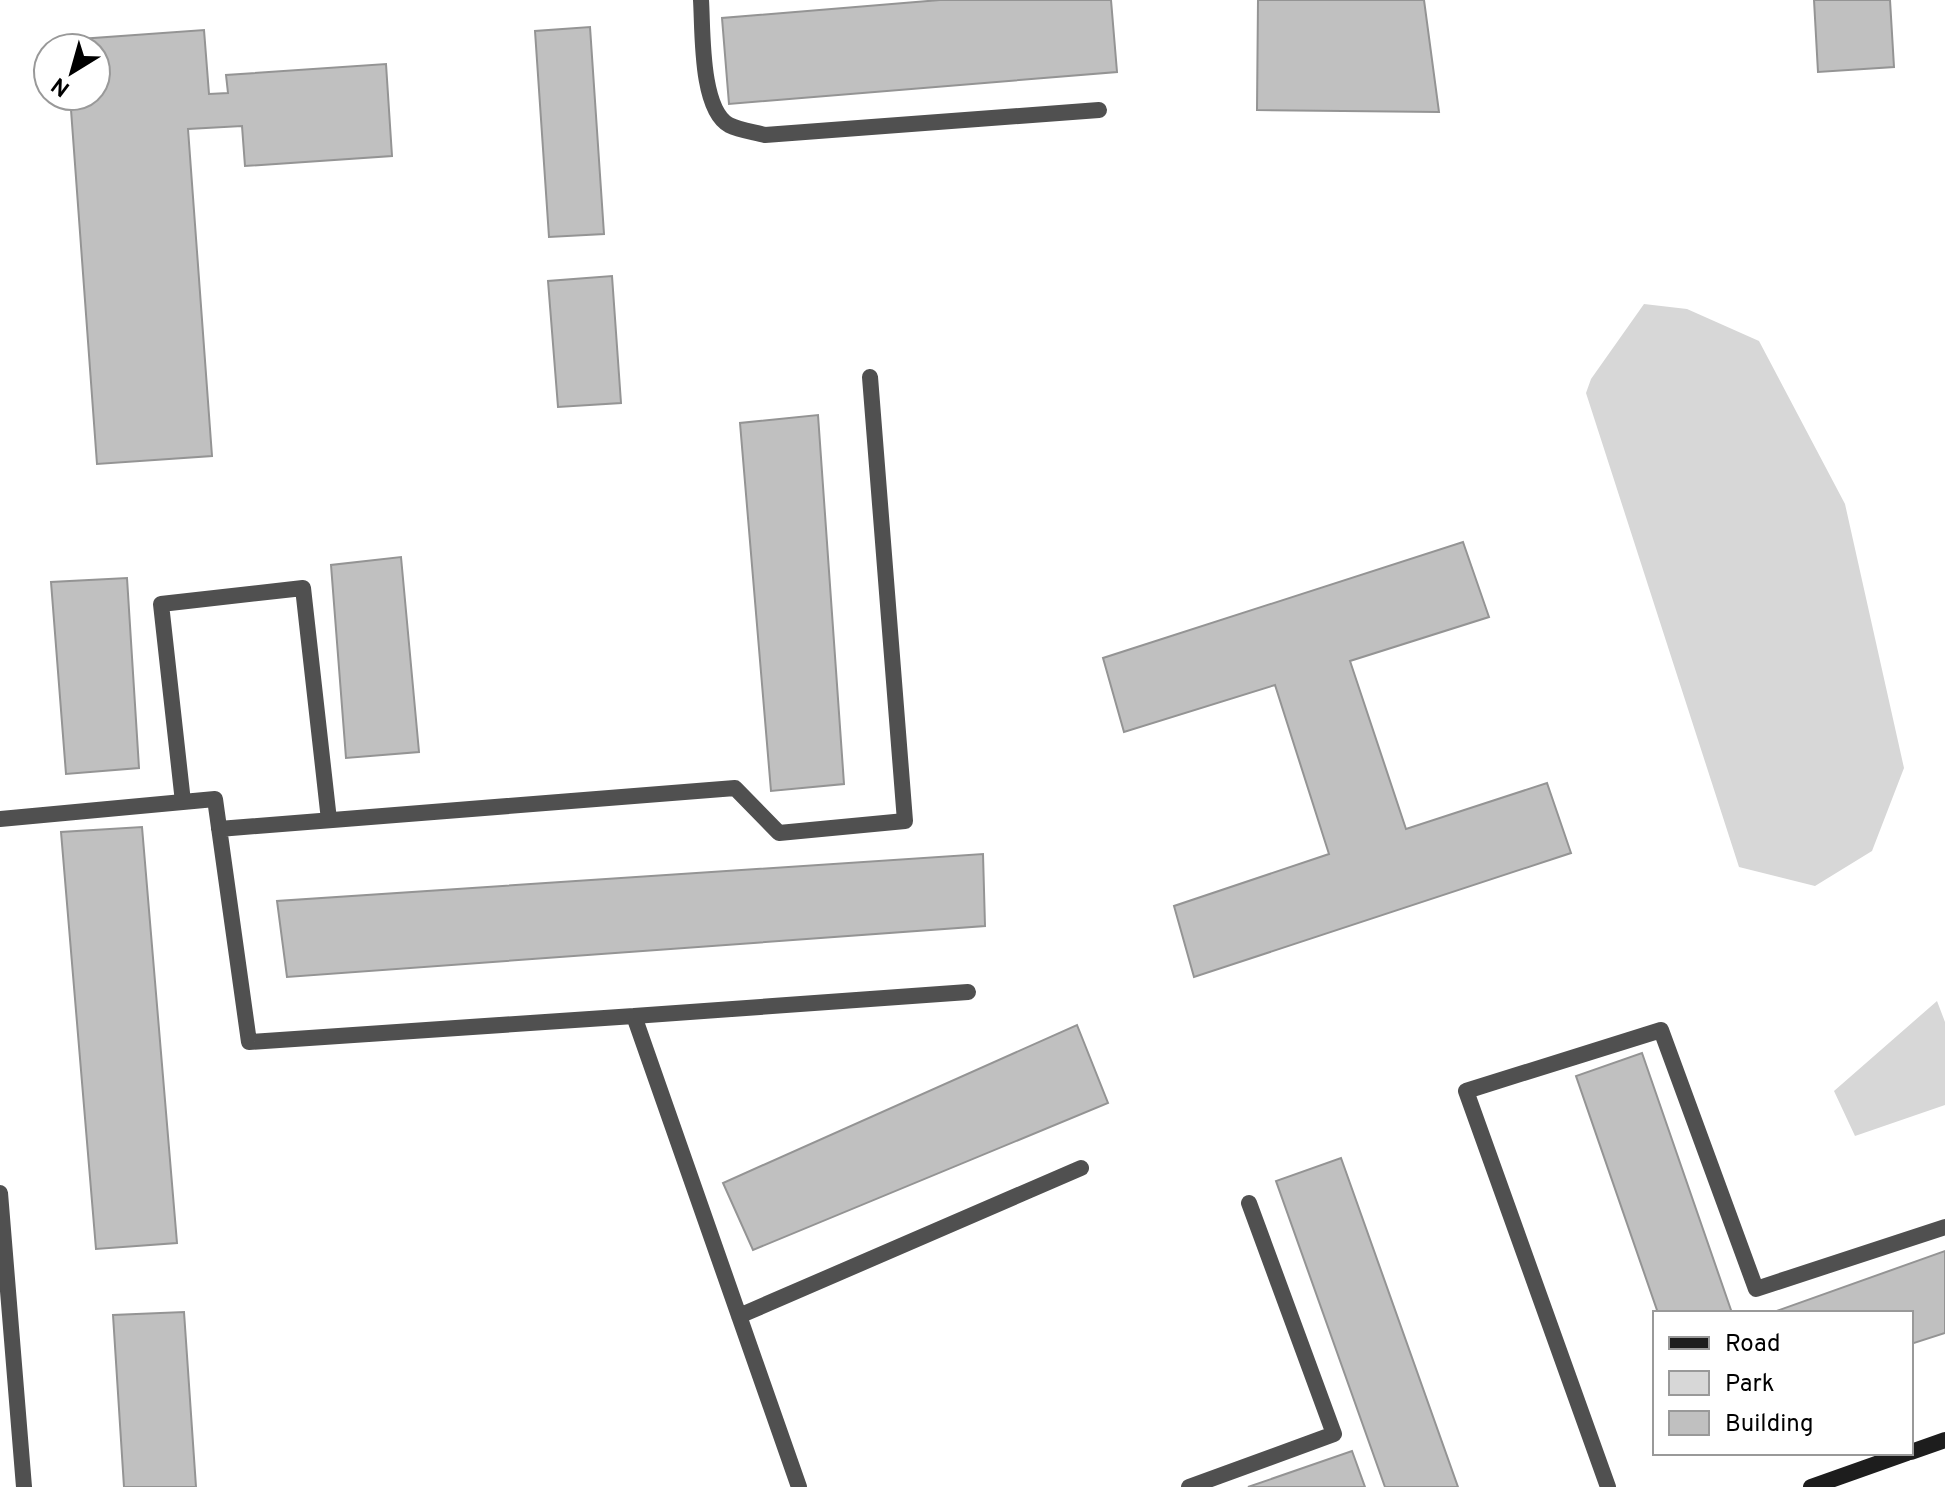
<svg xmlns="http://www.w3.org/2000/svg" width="1945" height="1487" font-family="Overpass,sans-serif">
	<rect width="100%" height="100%" fill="#fff"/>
	<path fill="#d7d7d7" d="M1644 304 1687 309 1759 341 1845 504 1904 768 1872 851 1815 886 1739 867 1586 393 1591 379Z
		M1937 1001 1945 1022V1105L1855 1136 1834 1091Z"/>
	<path fill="#c0c0c0" stroke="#949494" stroke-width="2" d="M940 0H1111L1117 72 729 104 722 18Z
		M1258 0H1424L1439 112 1257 110Z
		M1814 0H1890L1894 67 1818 72Z
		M590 27 604 234 549 237 535 31Z
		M204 30 209 94 228 93 226 75 386 64 392 156 245 166 242 126 188 129 212 456 97 464 70 96H96V48H67L66 40Z
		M612 276 621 403 558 407 548 281Z
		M818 415 844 784 771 791 740 423Z
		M1463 542 1489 617 1350 661 1406 829 1547 783 1571 853 1194 977 1174 906 1329 854 1275 685 1124 732 1103 658Z
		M401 557 419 752 346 758 331 565Z
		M127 578 139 768 66 774 51 582Z
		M142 827 177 1243 96 1249 61 832Z
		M983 854 985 926 287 977 277 901Z
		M1077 1025 1108 1103 753 1250 723 1183Z
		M1642 1053 1732 1313H1658L1576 1076Z
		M1341 1158 1458 1487H1385L1276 1181Z
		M1945 1251V1333L1911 1344V1313H1771Z
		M184 1312 196 1487H124L113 1315Z
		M1352 1451 1365 1487H1248Z"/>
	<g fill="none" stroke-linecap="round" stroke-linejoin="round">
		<path stroke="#505050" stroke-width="16" d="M701 0C703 30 700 109 729 125 739 130 754 132 765 135L1099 110
			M183 802 161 604 303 588 329 820
			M0 819 215 799 249 1042 634 1016 799 1487
			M219 829 735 788 779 833 905 821 870 377
			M634 1016 968 992
			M739 1316 1081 1168
			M1189 1487 1334 1434 1249 1203
			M1608 1487 1466 1091 1661 1030 1756 1289 1945 1227"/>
		<path stroke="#505050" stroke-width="16" d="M0 1193 24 1487"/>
		<path stroke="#1d1d1d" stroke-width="16" d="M1911 1452 1945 1440
			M1811 1487 1907 1453"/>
	</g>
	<rect x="1653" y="1311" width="260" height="144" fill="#ffffff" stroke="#999999" stroke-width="2"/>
	<rect x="1669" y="1337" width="40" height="12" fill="#1d1d1d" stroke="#999999" stroke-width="2"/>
	<text x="1725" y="1351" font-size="24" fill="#000000">Road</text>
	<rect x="1669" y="1371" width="40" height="24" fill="#d7d7d7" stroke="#999999" stroke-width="2"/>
	<text x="1725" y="1391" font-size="24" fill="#000000">Park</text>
	<rect x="1669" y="1411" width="40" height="24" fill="#c0c0c0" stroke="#999999" stroke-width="2"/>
	<text x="1725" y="1431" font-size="24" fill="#000000">Building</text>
	<g transform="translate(72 72) rotate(217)"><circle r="38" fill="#ffffff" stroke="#999999" stroke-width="2"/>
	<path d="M0-6L14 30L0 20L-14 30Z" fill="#000000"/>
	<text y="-12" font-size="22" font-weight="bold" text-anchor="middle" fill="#000000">N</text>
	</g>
</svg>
